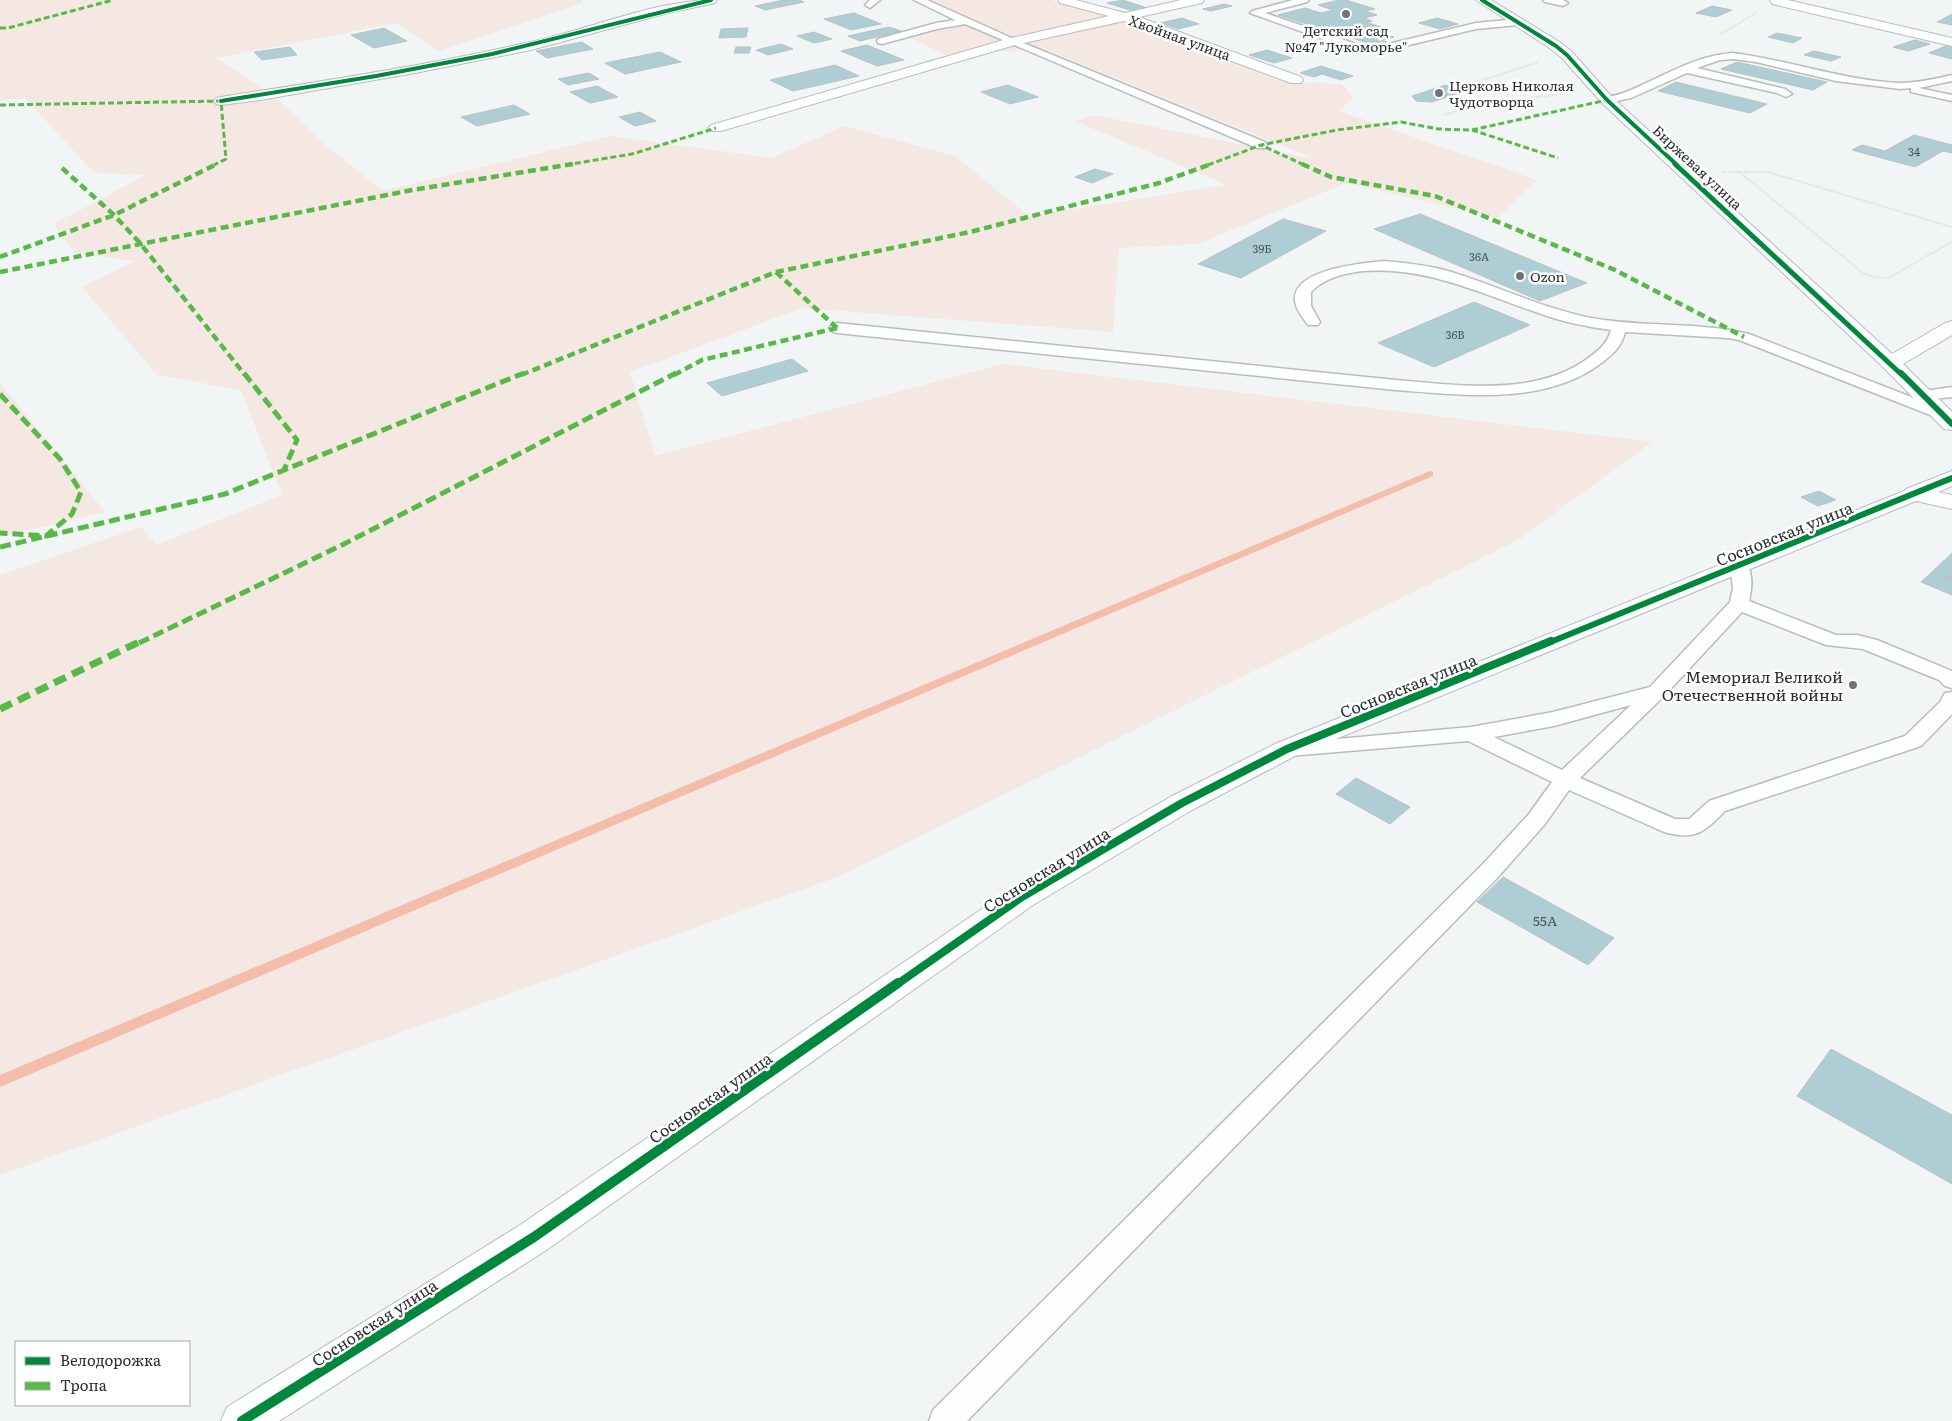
<svg xmlns="http://www.w3.org/2000/svg" width="1952" height="1421" font-family="Literata,serif">
	<rect width="100%" height="100%" fill="#f1f5f6"/>
	<path fill="#f5e7e2" d="M0 0H582V3L439 51 396 23 217 58 261 87 282 103 328 147 383 191 611 136 772 158 844 126 955 156 1029 216 1227 185 1075 121 1094 115 1315 159 1045 49 945 55 905 35 973 20 933 0H1052L1063 5 1140 25 1290 82 1342 84 1353 97 1339 111 1537 180 1498 218 1347 183 1197 244 1119 248 1113 332 802 308 630 372 655 456 1003 364 1652 442 1518 540 840 876 0 1175V575L141 527 156 545 282 495 241 390 157 375 82 287 135 261 75 253 54 224 146 175 94 173 25 98 0 101Z
		M0 383 105 512 0 537Z"/>
	<g fill="none" stroke-linecap="round" stroke-linejoin="round">
		<path fill="#f4bcaa" fill-rule="evenodd" d="M1430 471 1433 472V476L0 1087V1075Z"/>
	</g>
	<path fill="#aecdd4" stroke="#bdc0c0" d="M784 0H799L804 2 765 10 755 6Z
		M1123 0 1147 8 1133 11 1107 3Z
		M1339 0H1346L1375 9 1365 11 1377 15 1364 18 1372 21 1366 22 1384 28 1374 30 1394 37 1382 40 1387 42 1374 45 1278 15 1305 8 1321 13 1333 10 1318 5Z
		M1224 4 1232 6 1211 11 1203 9Z
		M1712 6 1732 10 1716 17 1696 13Z
		M854 13 881 24 851 30 824 19Z
		M1952 14V25L1937 22Z
		M1182 18 1199 24 1178 29 1161 23Z
		M1437 18 1458 24 1440 29 1419 23Z
		M889 27 901 31 860 41 848 36Z
		M384 28 407 41 374 48 351 35Z
		M748 28 746 37 719 38 721 29Z
		M814 32 832 39 814 43 797 36Z
		M1777 33 1802 38 1793 43 1768 37Z
		M1915 40 1930 44 1908 51 1893 47Z
		M582 42 593 49 547 58 536 51Z
		M781 44 793 49 768 55 756 50Z
		M867 45 904 60 877 66 841 51Z
		M1948 45 1952 46V59L1929 53Z
		M290 47 297 55 262 60 254 52Z
		M736 47H751L749 53H734Z
		M1267 50 1292 58 1274 63 1249 55Z
		M1814 51 1841 57 1831 61 1804 55Z
		M660 52 681 62 625 74 605 63Z
		M1737 62 1827 82 1813 90 1721 69Z
		M835 65 859 76 793 91 770 80Z
		M1321 66 1353 76 1341 80 1322 74 1314 77 1300 73Z
		M589 73 599 79 568 85 558 79Z
		M1676 82 1767 104 1750 113 1658 91Z
		M1008 85 1038 97 1010 104 981 92Z
		M1446 85 1466 91 1432 102 1416 101 1412 96Z
		M597 86 618 97 590 103 570 92Z
		M514 105 530 114 477 126 461 117Z
		M640 112 656 121 635 126 619 117Z
		M1914 135 1952 145V153L1943 151 1915 167 1852 150 1862 145 1885 151Z
		M1095 169 1113 174 1092 183 1075 177Z
		M1420 214 1587 283 1540 301 1374 229Z
		M1283 219 1326 231 1241 278 1198 264Z
		M1474 302 1530 325 1434 367 1378 343Z
		M792 359 808 371 722 396 707 383Z
		M1819 491 1836 500 1818 506 1801 497Z
		M1952 553V580L1932 572Z
		M1932 572 1952 580V595L1921 582Z
		M1356 778 1410 807 1390 824 1336 794Z
		M1503 877 1614 938 1588 965 1477 902Z
		M1831 1049 1952 1115V1184L1797 1096Z"/>
	<g fill="none" stroke-linecap="round" stroke-linejoin="round">
		<g stroke="#b9bcbd" stroke-width="3">
			<path id="lane" d="M870 0H880L870 8 865 5Z
				M914 0H927L1016 40 1265 142 1267 145 1265 148H1257L965 24 937 29 882 44 878 43 877 41 878 39 936 23 955 20Z
				M1293 0H1309L1307 2 1265 13 1356 44 1384 45 1476 23 1518 19 1523 22 1518 25 1476 29 1384 51 1370 52 1350 49 1250 13 1252 11Z
				M1543 0H1563L1568 3 1563 6 1545 2Z
				M1733 53C1789 60 1842 80 1899 83 1917 83 1935 79 1952 75V81L1919 88 1952 95V101L1911 92V88L1900 89 1836 81 1756 62 1733 59 1720 60 1697 68 1785 89 1792 94 1786 97 1777 93 1687 73 1631 98 1607 103 1601 100 1603 98C1611 96 1619 95 1626 92 1661 78 1695 55 1733 53Z
				M1384 261C1406 263 1427 265 1448 271 1495 285 1539 307 1586 317 1640 328 1696 321 1749 334L1950 412 1952 415 1950 418H1938L1739 340 1728 338 1625 332C1622 347 1612 355 1600 364 1543 406 1462 395 1396 390L837 333 832 331 829 328 832 325 837 323 1396 380C1457 385 1534 397 1587 359 1599 350 1607 344 1611 330 1589 327 1568 323 1547 316 1486 296 1429 266 1363 271 1345 273 1324 278 1311 292V306L1320 322 1318 325H1308C1303 318 1296 310 1295 301 1291 269 1364 263 1384 261Z
				M1952 387V397L1923 400 1917 398 1915 395 1917 392Z
				M1739 560 1746 562C1753 573 1752 589 1749 601L1836 635H1857L1877 640 1952 671V688L1945 686 1939 680 1863 649 1826 645 1742 612 1664 696 1580 778 1675 819H1689L1709 801 1905 736 1940 702 1945 693 1952 692V714L1921 746 1725 811C1704 832 1696 841 1664 832L1569 790 1545 824 1498 877 967 1421H929L933 1410 1482 865 1529 814 1552 782 1468 741 1289 756 1281 754 1278 749 1281 744 1471 727 1553 712 1650 687 1730 602 1733 588 1730 566 1732 562ZM1631 705 1562 770 1494 737 1554 726Z"/>
		</g>
		<g stroke="#b9bcbd" stroke-width="2">
			<path id="street" d="M717 0 715 3 668 13 531 50 415 73 260 100 221 105 216 104 214 101 216 98 221 97C324 81 428 65 530 42 592 29 654 0 717 0Z
				M1058 0H1076L1125 13 1181 0H1204L1202 3 1139 17 1301 77 1303 80 1301 83H1291L1124 21 1015 45 721 131H711L708 128 711 125 1007 39 1109 16 1060 3Z
				M1476 0H1491L1561 43 1572 52 1612 97 1892 354 1945 323 1952 321V335L1903 364 1952 412V430L1944 429 1883 367 1602 103 1562 58 1551 49Z
				M1770 0H1788L1952 38V46L1772 4Z
				M1952 471V486L1922 499 1914 501 1906 499 1903 494 1906 489Z"/>
		</g>
		<g stroke="#b9bcbd" stroke-width="2">
			<path id="secondary" d="M1914 487 1952 495V509L1916 501 1297 755 1192 810 1033 905 548 1249 279 1421H221L227 1407 520 1225 1011 889 1172 796 1277 743Z"/>
		</g>
		<path stroke="#dbdcdc" stroke-width="2" stroke-dasharray="1 1" stroke-linecap="butt" d="M1721 34 1756 13
			M1456 88 1537 63
			M1444 115 1476 105 1568 93
			M1738 171 1863 273 1874 277 1888 278 1952 242
			M1722 172H1768L1952 227"/>
		<use href="#lane" fill="#fdfefe" fill-rule="evenodd"/>
		<use href="#street" fill="#fdfefe" fill-rule="evenodd"/>
		<use href="#secondary" fill="#fdfefe" fill-rule="evenodd"/>
		<path stroke="#58b947" stroke-width="3" stroke-dasharray="6 3" stroke-linecap="butt" d="M0 28H8L113 0
			M0 105 221 101 226 159 214 165
			M1472 130 1607 100
			M566 165 632 154 716 128
			M1208 165 1261 145
			M1304 165 1261 145 1337 130 1401 122 1438 129 1472 130 1558 158"/>
		<path stroke="#58b947" stroke-width="4.5" stroke-dasharray="8 4.5" stroke-linecap="butt" d="M1302 164 1331 177 1435 196 1615 270 1744 337
			M62 168 114 215 140 243 245 375
			M0 257 114 215 217 164
			M0 272 412 190 573 164
			M776 272 837 328
			M521 375 776 272 970 232 1159 183 1211 164
			M674 375 702 360 837 328"/>
		<path stroke="#58b947" stroke-width="5" stroke-dasharray="11 5" stroke-linecap="butt" d="M244 373 297 440 284 470
			M0 394 60 459 81 492 72 514 46 536 0 533
			M0 547 225 494 524 373
			M139 643 342 545 676 373"/>
		<path stroke="#58b947" stroke-width="7" stroke-dasharray="13 7" stroke-linecap="butt" d="M0 709 141 641"/>
		<g stroke="#fff" stroke-width="5.5">
			<path id="cycleway-far4" d="M1482 0 1556 46 1567 55 1607 100 1677 165
				M221 101 376 76 492 54 711 0"/>
		</g>
		<g stroke="#fff" stroke-width="7">
			<path id="cycleway-far3" d="M1675 164 1902 375"/>
		</g>
		<g stroke="#fff" stroke-width="9">
			<path id="cycleway-far2" d="M1901 373 1952 424
				M1548 643 1952 478"/>
		</g>
		<g stroke="#fff" stroke-width="11">
			<path id="cycleway-far1" d="M896 985 1022 897 1182 803 1287 749 1551 641"/>
		</g>
		<g stroke="#fff" stroke-width="13">
			<path id="cycleway" d="M242 1421 534 1237 898 983"/>
		</g>
		<use href="#cycleway-far4" stroke="#00873e" stroke-width="4"/>
		<use href="#cycleway-far3" stroke="#00873e" stroke-width="5"/>
		<use href="#cycleway-far2" stroke="#00873e" stroke-width="6"/>
		<use href="#cycleway-far1" stroke="#00873e" stroke-width="8"/>
		<use href="#cycleway" stroke="#00873e" stroke-width="10"/>
	</g>
	<g fill="#707273" stroke="#fff" stroke-width="2">
		<circle cx="1346" cy="14" r="5"/>
		<circle cx="1439" cy="93" r="5"/>
		<circle cx="1520" cy="276" r="5"/>
		<circle cx="1853" cy="685" r="5"/>
	</g>
	<g text-anchor="middle" dominant-baseline="central" stroke-width="5" stroke-linejoin="round" paint-order="stroke">
		<g font-size="11" fill="#4b5457">
			<text x="1914" y="151">34</text>
			<text x="1262" y="248">39Б</text>
			<text x="1479" y="256">36А</text>
			<text x="1455" y="334">36В</text>
		</g>
		<g font-size="14" fill="#2a2c2d" stroke="#fff" text-anchor="start">
			<text x="1346" y="30" text-anchor="middle">Детский сад<tspan x="1346" dy="16">№47 "Лукоморье"</tspan></text>
			<text x="1449" y="85">Церковь Николая<tspan x="1449" dy="16">Чудотворца</tspan></text>
			<text x="1530" y="276">Ozon</text>
		</g>
		<g font-size="14" fill="#2a2c2d" stroke="#fff">
			<text transform="translate(1180 37) rotate(20)">Хвойная улица</text>
			<text transform="translate(1698 167) rotate(43)">Биржевая улица</text>
		</g>
		<g font-size="14" fill="#4b5457">
			<text x="1545" y="920">55А</text>
		</g>
		<g font-size="16" fill="#2a2c2d" stroke="#fff">
			<text transform="translate(1784 533) rotate(-22)">Сосновская улица</text>
			<text transform="translate(1408 685) rotate(-22)">Сосновская улица</text>
			<text transform="translate(1046 869) rotate(-32)">Сосновская улица</text>
			<text transform="translate(710 1097) rotate(-35)">Сосновская улица</text>
			<text transform="translate(374 1322) rotate(-33)">Сосновская улица</text>
		</g>
		<g font-size="16" fill="#2a2c2d" stroke="#fff" text-anchor="end">
			<text x="1843" y="676">Мемориал Великой<tspan x="1843" dy="18">Отечественной войны</tspan></text>
		</g>
	</g>
	<rect x="15" y="1341" width="175" height="65" fill="#ffffff" stroke="#aaabab"/>
	<rect x="25" y="1357" width="25" height="8" fill="#00873e" stroke="#aaabab"/>
	<text x="60" y="1366" font-size="15" fill="#2a2c2d">Велодорожка</text>
	<rect x="25" y="1382" width="25" height="8" fill="#58b947" stroke="#aaabab"/>
	<text x="60" y="1391" font-size="15" fill="#2a2c2d">Тропа</text>
</svg>
